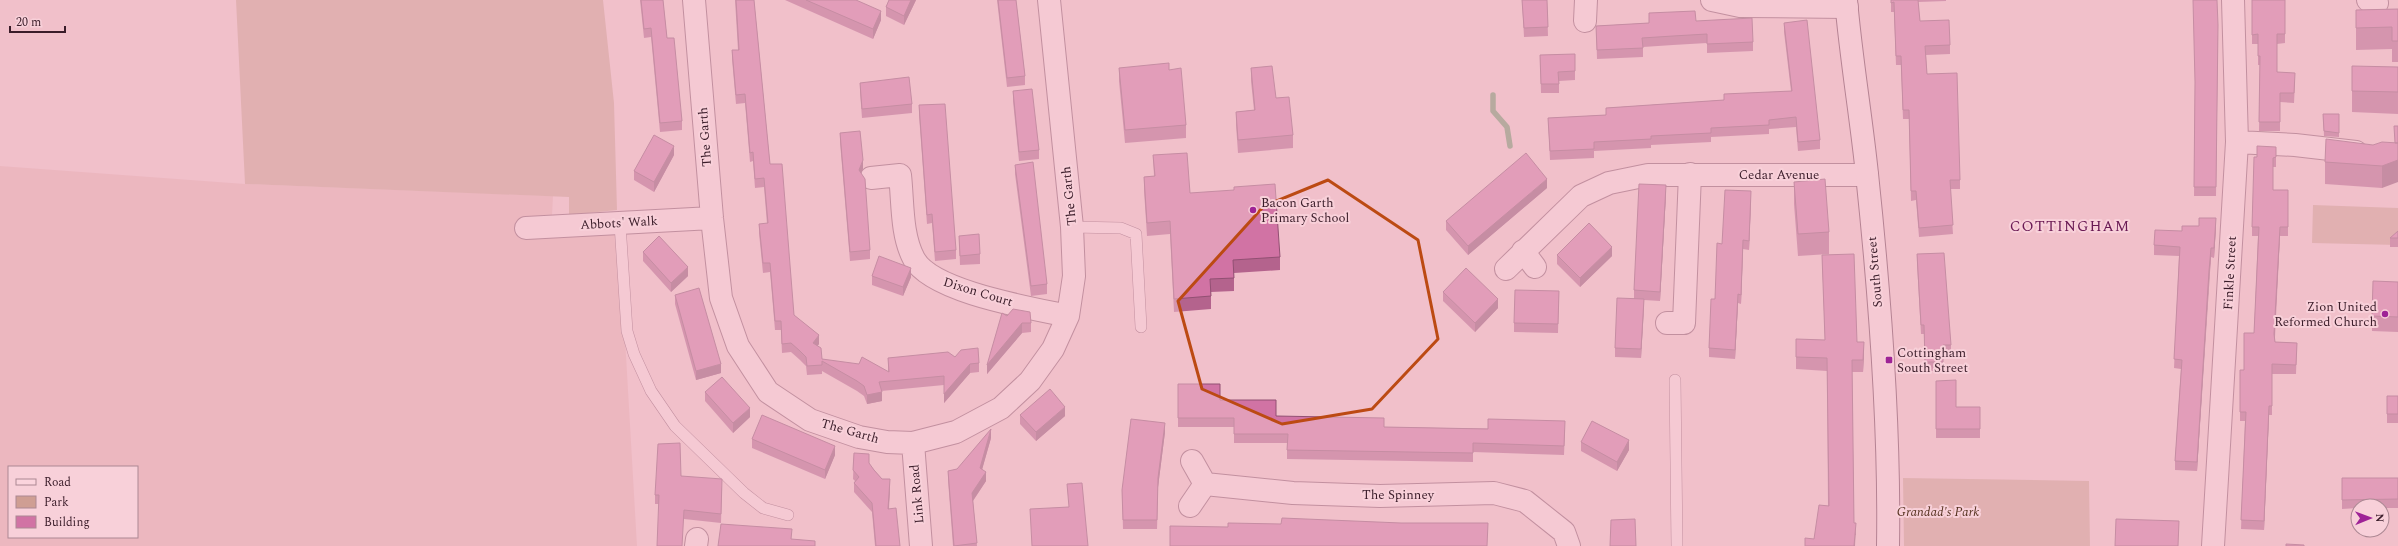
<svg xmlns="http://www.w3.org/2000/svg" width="2398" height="546" font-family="Spectral,serif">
	<rect width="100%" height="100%" fill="#f1c0cb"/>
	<path fill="#e7adb2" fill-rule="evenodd" d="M0 166 245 184 553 196 552 216 526 237 619 234 637 546H0ZM9 467H137V537H9Z"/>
	<path fill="#cf9e93" d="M236 0H603L614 103 617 210 569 215V197L245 184Z
		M2313 205 2398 208V245L2312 243Z
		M1903 478 2089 481 2090 546H1904Z"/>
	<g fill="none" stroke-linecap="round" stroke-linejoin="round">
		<path stroke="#71916a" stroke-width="5.5" d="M1493 95V111L1507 127 1510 146"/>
		<g stroke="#8b576c" stroke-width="12">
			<path id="lane" d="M620 224 627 331 634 354 651 391 675 426 744 493 763 508 788 515
				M1072 227 1121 228 1136 234 1141 327
				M1675 380 1677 546"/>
		</g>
		<g stroke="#8b576c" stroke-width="24">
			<path id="street" d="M694 0 712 218 721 298 738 346 768 392 810 420 859 437 887 442 913 443 956 432 1001 408 1030 381 1053 349 1068 316 1074 276 1072 227 1049 0
				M1712 0 1740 6 1847 7
				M2368 0 2377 3
				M1585 21 1586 0
				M2237 142 2295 145 2356 152
				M871 178 900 175C903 202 901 235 914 259 932 292 1031 308 1068 316
				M526 228 712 218
				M1523 251 1535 267
				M1506 269 1581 196 1609 183 1648 175H1867
				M1667 323H1684L1690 174
				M913 443 921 546
				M1205 484 1293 493 1380 496 1494 493 1525 501 1564 532 1569 546
				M1190 506 1205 484 1192 461
				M696 546 697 539
				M2213 546 2237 142 2233 0"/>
		</g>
		<g stroke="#6d3a50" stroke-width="24">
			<path id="secondary" d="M1846 0C1851 58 1861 116 1867 174 1880 297 1890 423 1888 546"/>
		</g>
		<use href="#lane" stroke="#fbd4dd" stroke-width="11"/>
		<use href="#street" stroke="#fbd4dd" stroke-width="22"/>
		<use href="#secondary" stroke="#fbd4dd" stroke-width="22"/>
	</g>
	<path fill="#b4638d" d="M640 0H663L667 38 682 121V130L660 132 651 37 644 38Z
		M735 0H754L770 164 794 315 819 344 817 346 822 359 888 372V358L955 357 979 363V372L970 373 944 403V385L881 391 882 401 867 404 864 396 857 391 822 371V374L807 375 806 366 800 360 791 352 782 353 781 330H775L770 272 763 273 759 233V224H767L764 187 755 188 753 161 750 162 745 103 736 104 732 59V50H738Z
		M785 0H856L881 20 873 39Z
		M889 0H916L904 25 886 16V7Z
		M997 0H1016L1025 76V85L1007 87Z
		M1522 0H1547L1548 36 1524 37Z
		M1891 0H1946V1L1918 2 1920 21 1950 45V54L1926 55 1927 74 1960 180V189H1950L1953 234 1919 237 1916 200 1911 201 1909 119H1903L1901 65H1896L1894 12H1891Z
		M2285 0V43L2277 44V72L2295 82 2294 103 2280 102V131H2259L2260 65H2258V44H2252V35Z
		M2398 9V62H2392V49L2356 50V10Z
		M1649 13 1696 21 1753 42V51L1707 53V43L1673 45 1643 47V57L1597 59 1596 26 1649 23Z
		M1784 23 1820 140V149L1798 151 1796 127 1769 129V134L1711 137V142L1651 145V148L1594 151V158L1550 160 1548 118 1606 115V108L1724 100 1791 91 1784 32Z
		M2218 34 2216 196H2194L2195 90Z
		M1540 55 1575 71V80L1559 81V93H1541Z
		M2398 67V114L2352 112V91Z
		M1119 68 1169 70 1186 125V138L1125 143 1119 81Z
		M1251 68 1276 98 1293 135V148L1238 153 1236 125V112L1254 110 1251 81Z
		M860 83 912 104V113L862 118 860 92Z
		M1013 91 1039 150V159L1019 161 1013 101Z
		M919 105 956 250V259L935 261 932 223 927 224 919 115Z
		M2323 114 2339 133V137L2324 136Z
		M840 133 863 169 861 173 870 250V259L850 261 840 142Z
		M2276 147V167H2273V190H2288V236H2280L2275 337V342L2297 343 2296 374H2272V415H2269L2264 530 2241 529 2245 421H2240V370H2244L2254 333 2258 236H2252V227L2257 157Z
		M674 155 654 192 634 180V171Z
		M1153 155 1190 193 1280 257V270L1234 273V291L1211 292V309L1174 312 1170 234 1147 236 1144 190V177L1154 176Z
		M2398 160 2382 188 2325 184V162Z
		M1015 165 1047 284V294L1031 296 1015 174Z
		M1794 182 1829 232V254L1798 256 1794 204Z
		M1547 188 1468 255 1446 230V221Z
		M1666 194 1660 301 1644 300 1641 358 1615 357V348L1634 299V290Z
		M1751 200 1749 250 1743 249 1741 304 1738 303 1735 359 1709 357V348L1715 299 1722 244Z
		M2216 227 2214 258 2211 257 2209 281 2197 471 2175 470V461L2181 369 2174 368 2179 256 2154 255V245Z
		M2398 231V247H2390V238Z
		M959 236 980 254V264L960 265Z
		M643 252 688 276 671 292 643 261Z
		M1917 254 1951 345V354H1943V371H1925L1924 334H1921L1917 263Z
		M1557 255 1612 256 1580 287 1557 264Z
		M1822 255 1857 342 1864 354 1863 372H1852L1854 523 1856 535 1814 539 1828 506 1827 371 1796 369V357L1825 340Z
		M872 276 911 277 903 296 872 285Z
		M2398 282V332L2372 331V316Z
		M1559 291 1558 333 1514 332V323Z
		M1443 292 1498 308 1475 332 1443 301Z
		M675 295 721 373 696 380 675 304Z
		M1007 316 1031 323V332L1022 333 987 374V365Z
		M1936 381 1956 407H1980V438H1936Z
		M1178 384 1220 400 1276 416 1384 427 1565 430 1564 455 1473 452V462L1287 459V443H1234V427H1178Z
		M705 392 750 417 733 433 705 401Z
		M2387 396H2398V423H2387Z
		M1020 415 1065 416 1036 441 1020 424Z
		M1165 432 1158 487 1157 529H1123L1122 490Z
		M991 438 982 469 986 481 973 501 977 546H953L948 480V471L957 469Z
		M752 439 835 455 825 479 752 448Z
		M1581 442 1629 450 1617 471 1581 451Z
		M854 453 869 464 874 470 890 488 889 509 900 546H875L872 512 854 492V483L855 481 853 479Z
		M681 476 722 488 721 523 684 519 659 504H655V495Z
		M2342 478H2398V508H2382V506H2358V508L2342 509Z"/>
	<path fill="#925073" d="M911 0H916L904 25V16Z
		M881 11V20L873 39V29Z
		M674 146V155L654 192V182Z
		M863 160V169L859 179V170Z
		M2398 160V182L2382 188V166Z
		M1547 179V188L1468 255V246Z
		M1666 185V194L1660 301V292Z
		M1751 191V200L1749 250V241Z
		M2216 218V227L2214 258V248Z
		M2280 227V236L2274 343V334Z
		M1743 240V249L1741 304V295Z
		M1612 247V256L1580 287V278Z
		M2211 248V257L2197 471V462Z
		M688 267V276L671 292V283Z
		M911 268V277L903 296V287Z
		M1738 294V303L1735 359V350Z
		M1498 299V308L1475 332V323Z
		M1644 299V308L1641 358V349Z
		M1022 323V333L987 374V365Z
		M819 335V344L813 352V343Z
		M1864 342V354L1863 372V360Z
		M721 364V373L696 380V371Z
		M970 364V373L944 403V394Z
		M882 392V401L867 404V395Z
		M2269 406V415L2264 530V521Z
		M1065 407V416L1036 441V432Z
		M750 408V417L733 433V423Z
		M1165 423V432L1158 487 1157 529 1158 478Z
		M991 429V438L980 477V468Z
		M1629 440V450L1617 471V462Z
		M835 446V455L825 479V470Z
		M986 472V481L972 502V493Z
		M890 479V488L888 518V509Z
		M1856 523 1855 546H1854Z"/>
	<path fill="#d173a4" stroke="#925073" d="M641 0H663L667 38H674L682 121 660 123 651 28 644 29Z
		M736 0H754L770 164H782L794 315 819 335 813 343 821 348 822 359 859 364 862 357 889 372 888 358 948 352 955 357 961 350 978 348 979 363 970 364 944 394V376L879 382 882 392 867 395 864 386 857 381 822 361V365L807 366 806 357 800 351 791 343 782 344 781 321H775L770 263H763L759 224 768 223 764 178 755 179 753 152 750 153 745 94 736 95 732 50H739Z
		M806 0H856L881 11 873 29Z
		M889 0H911L904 16 886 7Z
		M998 0H1016L1025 76 1007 78Z
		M1522 0H1547L1548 27 1524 28Z
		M1891 0H1918L1920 21 1949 20 1950 45 1925 46 1927 74 1957 73 1960 180H1950L1953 225 1919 228 1916 191H1911L1909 110H1903L1901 56H1896L1894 2 1891 3Z
		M2193 0H2217L2218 25 2216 187H2194L2195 82Z
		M2252 0H2285V34H2277V72L2295 73 2294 93H2280V122H2259L2260 56H2258V34L2252 35Z
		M2398 9V41H2392V27L2356 28V10Z
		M1695 11 1696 21 1752 18 1753 42 1707 44V34L1673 36 1642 38 1643 48 1597 50 1596 26 1649 23V13Z
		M1807 20 1820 140 1798 142 1796 117 1769 120V125L1711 128V133L1651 136V139L1594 142V149L1550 151 1548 118 1606 115V108L1724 100V94L1792 91 1784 23Z
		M1575 54V71L1558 72 1559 84H1541L1540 55Z
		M1169 63V70L1181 68 1186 125 1125 130 1119 68Z
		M1272 66 1276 98 1289 97 1293 135 1238 140 1236 112 1255 110 1251 68Z
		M2352 66 2398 67V92L2352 91Z
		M909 77 912 104 862 109 860 83Z
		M1032 89 1039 150 1019 152 1013 91Z
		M945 104 956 250 935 252 932 214 927 215 919 105Z
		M2323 114H2339V133L2324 131Z
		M2394 126H2398V143H2395Z
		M860 131 863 160 859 170 865 179 870 250 850 252 840 133Z
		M654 135 674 146 654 182 634 171Z
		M2326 139 2373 145 2382 142 2398 143V160L2382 166 2325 162Z
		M2257 146 2276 147V157L2273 158V190H2288V227H2280L2274 334 2275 342 2297 343 2296 365 2272 364V406H2269L2264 521 2241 520 2246 412H2240V370H2244V333H2254L2259 227H2252L2254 157H2257Z
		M1187 153 1190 193 1234 190V187L1275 184 1280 257 1233 260 1234 278 1210 279 1211 296 1174 299 1170 221 1147 223 1144 177 1155 176 1153 155Z
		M1526 153 1547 179 1468 246 1446 221Z
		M1033 162 1047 284 1031 286 1015 165Z
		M1825 179 1829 232 1798 234 1794 182Z
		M1639 184 1666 185 1660 292 1634 290Z
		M1725 190 1751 191 1749 241 1743 240 1741 295 1738 294 1735 350 1709 348 1711 299H1715L1717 243 1722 244Z
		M2199 218H2216L2214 248H2211L2209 271 2197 462 2175 461 2182 360 2174 359 2180 247 2154 245 2155 230 2182 231V226H2199Z
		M1589 223 1612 247 1580 278 1557 255Z
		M2398 231V238H2390Z
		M979 234 980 254 960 256 959 236Z
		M659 236 688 267 671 283 643 252Z
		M1944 253 1951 345H1943V362H1925L1924 325H1921L1917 254Z
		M1854 254 1857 342H1864L1863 360H1852L1854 523H1856L1854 546H1805V538L1814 539 1819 505 1829 506 1827 358 1796 357V339L1825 340 1822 255Z
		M879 256 911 268 903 287 872 276Z
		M1466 268 1498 299 1475 323 1443 292Z
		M2373 281 2398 282V317L2372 316Z
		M699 288 721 364 696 371 675 295Z
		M1515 290 1559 291 1558 324 1514 323Z
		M1617 298 1644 299 1641 349 1615 348Z
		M1013 309 1030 312 1031 323H1022L987 365 1002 313 1007 316Z
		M722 377 750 408 733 423 705 392Z
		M1956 380V407H1980V429H1936V381Z
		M1178 384H1220V400H1276V416L1384 418V427L1488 429V419L1565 421 1564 446 1473 443V453L1287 450 1288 434H1234V418H1178Z
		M1050 389 1065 407 1036 432 1020 415Z
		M2387 396H2398V414H2387Z
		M762 415 835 446 825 470 752 439Z
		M1131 419 1165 423 1158 478 1157 520H1123L1122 490Z
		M1592 421 1629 440 1617 462 1581 442Z
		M991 429 980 468 986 472 972 493 977 543 954 546 948 471 957 469Z
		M680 443 681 476 722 479 721 514 684 510 682 546H657L659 495H655L658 444Z
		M854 453 869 454V463L874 470 882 479H890L888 509 896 508 900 546H876L872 503 854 483 859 477 853 470Z
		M2342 478H2398V499L2342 500Z
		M1082 483 1088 546H1032L1030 509 1069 507 1067 484Z
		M1282 518 1401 523H1488L1487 546H1170V526L1228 527V523L1281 524Z
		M1635 519 1636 546H1610L1611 520Z
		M2116 519 2179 521 2178 546H2115Z
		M721 524 792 529 791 539 815 541V546H718Z
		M2286 544 2304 545V546H2286Z"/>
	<path d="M0 0H2398V546H0ZM1328 180 1418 240 1438 339 1372 409 1282 424 1202 389 1178 301 1264 206Z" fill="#f1c0cb" fill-opacity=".55" fill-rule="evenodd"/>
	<path fill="none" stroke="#bc4a13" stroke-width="3" stroke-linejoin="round" d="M1328 180 1418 240 1438 339 1372 409 1282 424 1202 389 1178 301 1264 206Z"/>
	<g fill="#9e2396" stroke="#f8d0d9" stroke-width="1.5">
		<circle cx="1253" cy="210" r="4"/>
		<circle cx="2385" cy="314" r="4"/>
		<rect x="1885" y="356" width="8" height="8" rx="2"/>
	</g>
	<g text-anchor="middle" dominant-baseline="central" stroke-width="4" stroke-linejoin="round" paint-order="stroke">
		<g font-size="13" fill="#3a1c29" stroke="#f8d0d9">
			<text transform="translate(705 137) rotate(-94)">The Garth</text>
			<text x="1779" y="175">Cedar Avenue</text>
			<text transform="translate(1069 196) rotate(-96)">The Garth</text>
			<text transform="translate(619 223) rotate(-3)">Abbots' Walk</text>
			<text transform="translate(1875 272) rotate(-95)">South Street</text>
			<text transform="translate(2230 273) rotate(-87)">Finkle Street</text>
			<text transform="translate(978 292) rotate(17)">Dixon Court</text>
			<text transform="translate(850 431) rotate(16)">The Garth</text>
			<text transform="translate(917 494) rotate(-95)">Link Road</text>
			<text x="1398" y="495">The Spinney</text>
		</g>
		<g font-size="13" fill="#3a1c29" stroke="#f8d0d9" text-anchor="start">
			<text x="1261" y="203">Bacon Garth<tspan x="1261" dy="15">Primary School</tspan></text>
			<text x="2377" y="307" text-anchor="end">Zion United<tspan x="2377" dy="15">Reformed Church</tspan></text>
			<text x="1897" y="353">Cottingham<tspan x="1897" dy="15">South Street</tspan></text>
		</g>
		<g font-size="13" font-style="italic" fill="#573321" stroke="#f8d0d9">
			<text x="1938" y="512">Grandad's Park</text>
		</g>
		<g font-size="15" letter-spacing="1" fill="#691953" stroke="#f8d0d9">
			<text x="2070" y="226">COTTINGHAM</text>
		</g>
	</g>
	<rect x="8" y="466" width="130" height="72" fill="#f8d0d9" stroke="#ac8893"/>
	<rect x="16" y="479" width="20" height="6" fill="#fbd4dd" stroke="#ac8893"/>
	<text x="44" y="486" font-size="12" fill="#3a1c29">Road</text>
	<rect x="16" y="496" width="20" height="12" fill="#cf9e93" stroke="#ac8893"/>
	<text x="44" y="506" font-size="12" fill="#3a1c29">Park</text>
	<rect x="16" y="516" width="20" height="12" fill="#d173a4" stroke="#ac8893"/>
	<text x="44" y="526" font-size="12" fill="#3a1c29">Building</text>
	<g transform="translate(2370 518) rotate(89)"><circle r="19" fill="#f8d0d9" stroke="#ac8893"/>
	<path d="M0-3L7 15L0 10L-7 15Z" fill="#9e2396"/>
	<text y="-6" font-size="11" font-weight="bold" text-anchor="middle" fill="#3a1c29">N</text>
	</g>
	<path d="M10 26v6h55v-6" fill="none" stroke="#3a1c29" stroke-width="2"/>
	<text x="16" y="26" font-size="12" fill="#3a1c29" stroke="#f8d0d9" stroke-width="3" paint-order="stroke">20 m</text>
</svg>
